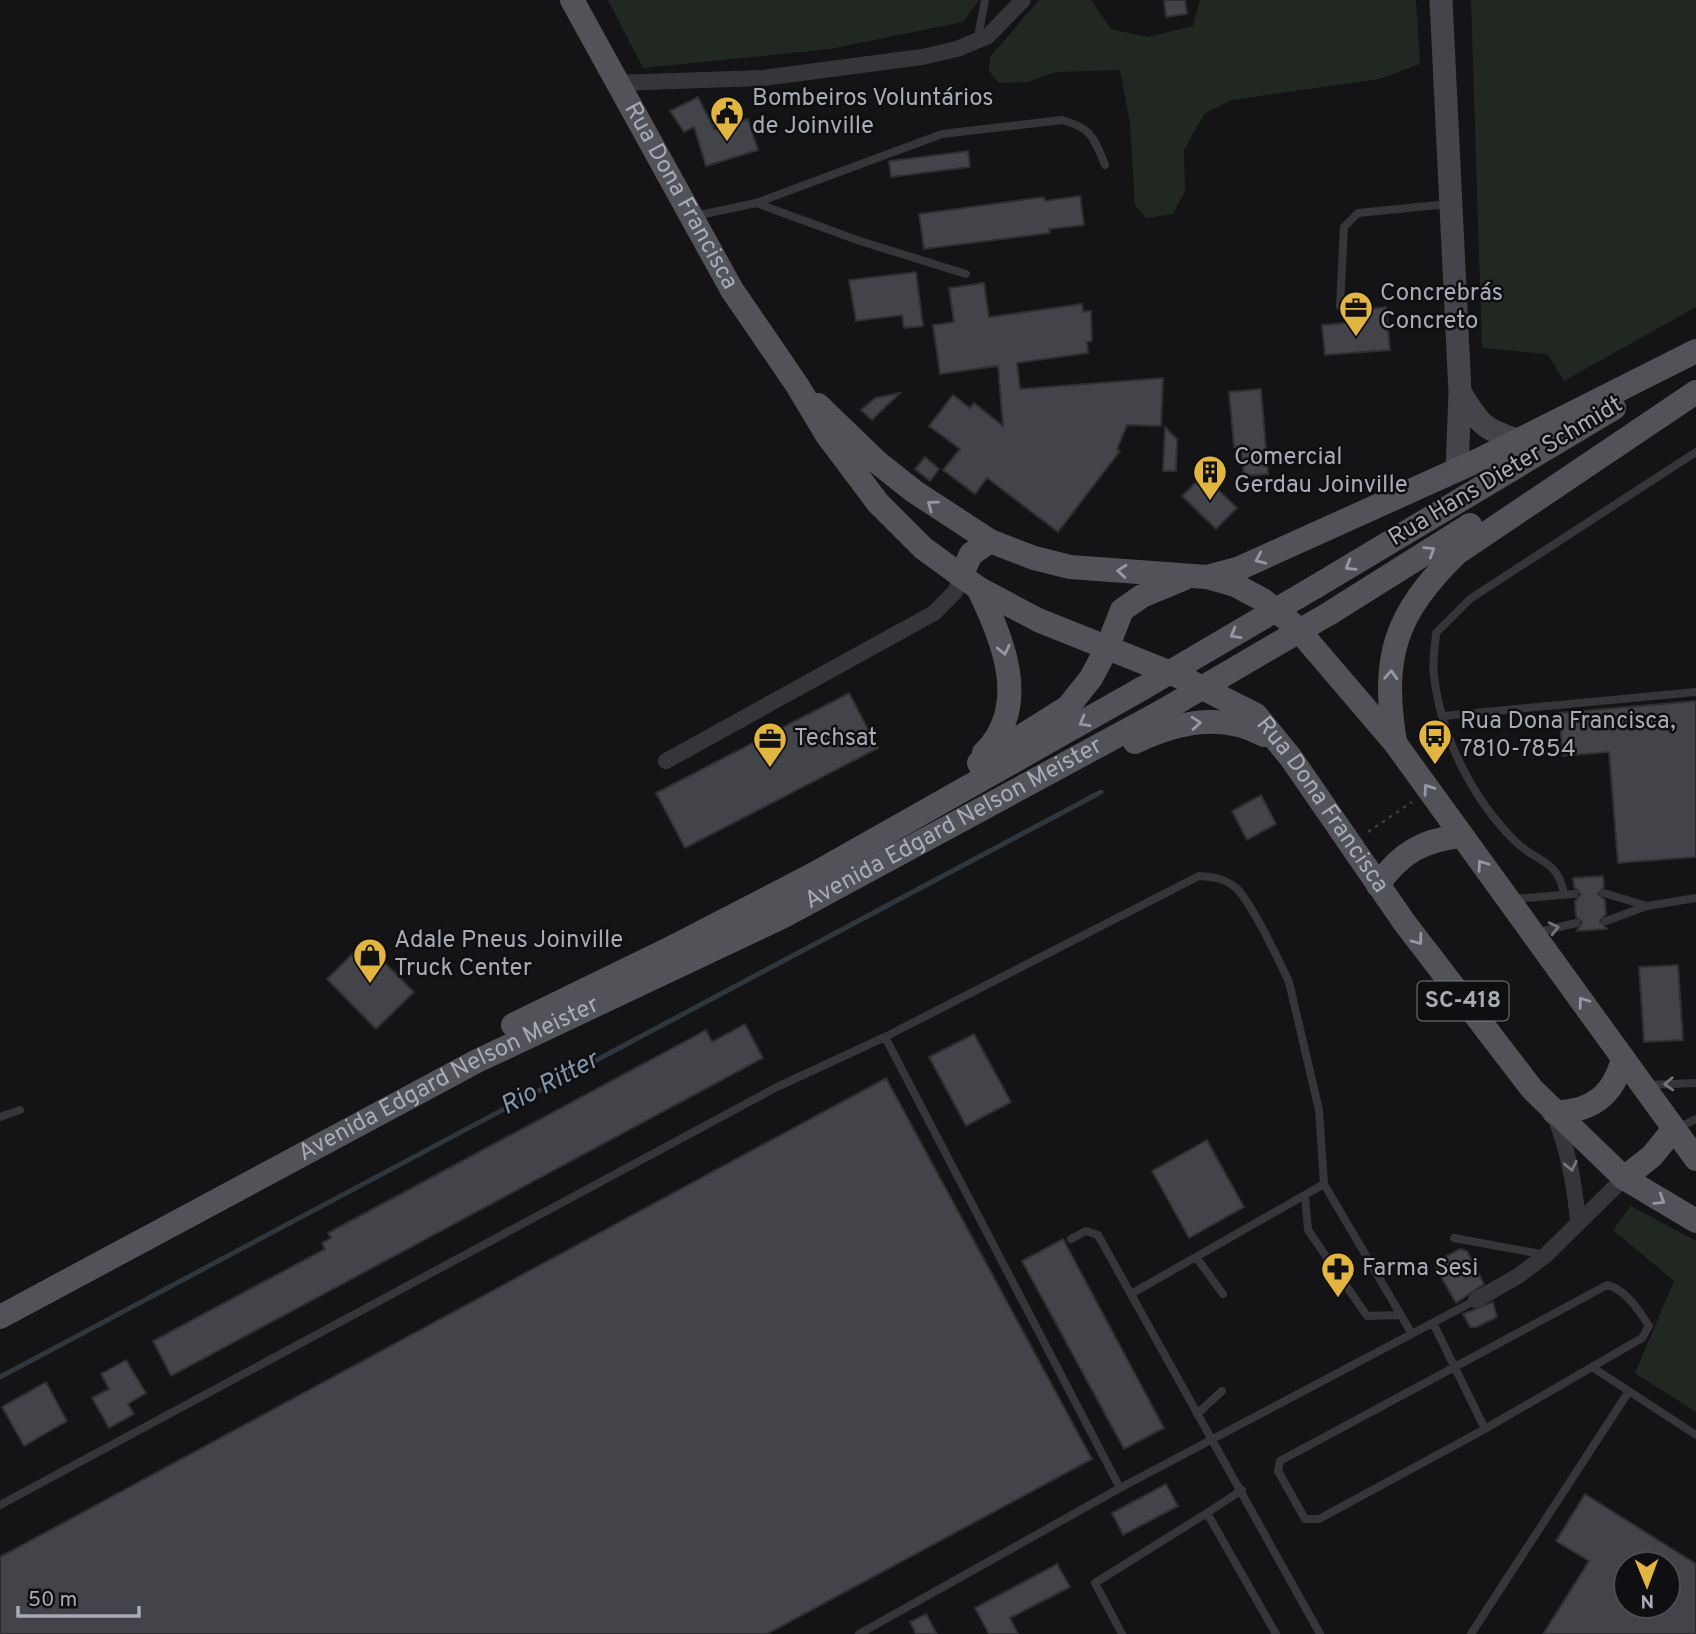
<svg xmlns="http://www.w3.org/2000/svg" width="1696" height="1634" font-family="Overpass,sans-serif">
	<rect width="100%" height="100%" fill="#141416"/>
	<path fill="#212822" d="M608 0H979L963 22 830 49 643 68Z
		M1039 0H1091L1111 29 1148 37 1193 26 1200 0H1416L1420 64 1379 79 1232 100 1205 113 1184 150 1185 191 1173 214 1146 218 1135 205 1130 123 1120 70 1056 72 1028 82 999 83 989 71 990 57Z
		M1471 0H1696V307L1564 381 1547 354 1482 348Z
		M1631 1206 1696 1241V1412L1635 1373 1674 1281 1613 1230Z"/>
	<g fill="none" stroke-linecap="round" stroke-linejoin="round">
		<path stroke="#2f363d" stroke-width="5" d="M0 1377 1101 792"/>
	</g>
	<path fill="#434449" stroke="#2f2e32" stroke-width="2" fill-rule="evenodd" d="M1164 0H1185L1187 14 1166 17Z
		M698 97 715 130 748 119 758 150 706 166 694 127 684 132 670 111Z
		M968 151 970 167 891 177 889 161Z
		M1080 196 1084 225 1049 229 1050 233 924 249 919 214 1044 197 1045 201Z
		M916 272 923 326 904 328 902 315 856 321 849 280Z
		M984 283 989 317 1082 304 1083 312 1091 311 1092 341 1087 342 1088 353 1017 363 1020 389 1163 378 1161 426 1127 425 1117 449 1120 451 1058 532 987 478 975 494 943 470 960 449 929 426 953 395 970 408 974 403 1003 426 998 366 940 374 933 325 954 322 949 288Z
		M1386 307 1390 350 1325 355 1322 325 1357 322 1356 310Z
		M1261 389 1268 474 1244 476 1241 447H1234L1229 392Z
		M900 393 872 420 861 410 875 398Z
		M1165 427 1177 439 1176 471H1163Z
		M925 457 939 469 930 481 915 469Z
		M1203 475 1237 508 1216 529 1182 496Z
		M849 693 878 748 685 848 656 793Z
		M1696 701V857L1618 863 1609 752 1563 756 1559 713Z
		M1261 795 1276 824 1247 840 1232 811Z
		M1603 876 1604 887 1598 894 1605 900 1606 914 1600 921 1607 929 1577 931 1582 922 1576 917 1575 901 1581 894 1574 887 1573 878Z
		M364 942 414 992 376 1029 327 979Z
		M1678 965 1683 1040 1644 1042 1639 967Z
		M745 1024 763 1058 171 1376 153 1341 325 1249 322 1243 331 1238 328 1233 706 1030 712 1042Z
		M974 1034 1011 1102 966 1126 929 1057Z
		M886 1078 1092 1459 767 1634H0V1557Z
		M1207 1140 1244 1207 1189 1238 1152 1171Z
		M1063 1239 1164 1428 1124 1449 1022 1261Z
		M1460 1249 1467 1251 1484 1284 1456 1303 1436 1268 1439 1260Z
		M1493 1302 1497 1317 1477 1327H1470L1463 1314Z
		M126 1360 146 1393 128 1404 134 1414 109 1428 92 1398 109 1389 101 1374Z
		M46 1382 67 1421 24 1446 2 1407Z
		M1166 1484 1178 1506 1123 1535 1112 1513Z
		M1585 1494 1696 1564V1634H1543L1589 1561 1556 1541ZM1626 1564H1668V1606H1626Z
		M1057 1564 1070 1587 1010 1618 1018 1634H989L975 1608Z
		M926 1614 937 1634H916L910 1622Z"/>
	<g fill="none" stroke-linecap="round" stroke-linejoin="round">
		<path stroke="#3c3d41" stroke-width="2.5" stroke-dasharray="3.5 5" stroke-linecap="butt" d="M1368 832 1412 802"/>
		<path stroke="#36363a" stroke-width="8" d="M977 42 985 0
			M756 203 942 134 1062 120C1092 128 1094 138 1105 165
			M695 216 756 203 860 241 966 274
			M1340 306 1344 227 1358 213 1448 204
			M1443 716 1696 692
			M1604 893 1647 906
			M1564 894C1558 859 1537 863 1516 842 1472 799 1441 736 1434 676 1432 663 1435 647 1436 633L1470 599 1696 452
			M1514 899 1574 894
			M1606 921 1647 906 1696 898
			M1535 933 1576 923
			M885 1037 1120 1488
			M1647 1085 1696 1083
			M0 1117 20 1110
			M1679 1127 1696 1119
			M1305 1196 1308 1230 1367 1316 1400 1315
			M1454 1238 1546 1255
			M1071 1239 1086 1231 1098 1235 1320 1634
			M1196 1257 1223 1294
			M1607 1285C1626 1289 1639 1311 1649 1326L1642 1338 1485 1429 1319 1519H1305L1278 1471 1280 1461Z
			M1131 1294 1324 1184
			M1433 1323 1485 1429
			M1592 1367 1696 1435
			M1197 1414 1222 1391
			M1242 1490 1207 1513 1276 1634
			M0 1505 777 1087 885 1037 1199 876C1213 877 1223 878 1235 887 1249 898 1280 962 1289 982L1319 1110 1324 1184 1412 1334
			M859 1634 1120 1488 1476 1300
			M1122 1634 1095 1583 1207 1513
			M1471 1634 1629 1391"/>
		<path stroke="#36363a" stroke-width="16" d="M616 83 763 78 922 57 957 49 988 36 1023 0
			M666 761 934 613 955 592 961 576
			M1555 1117C1569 1152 1575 1185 1578 1223
			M1476 1300 1518 1276 1546 1255 1624 1178"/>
		<path stroke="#44454a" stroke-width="23" d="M1441 0 1460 392 1457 470
			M1460 392C1478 422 1483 430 1518 440"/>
		<g stroke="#525359" stroke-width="24">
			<path id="s1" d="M572 0 732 290 797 385 827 435 878 503 923 548 978 588 1038 620 1183 678 1256 715 1291 758 1404 922 1532 1089 1624 1178 1696 1221"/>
			<path d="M818 405 877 462 915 492 990 541 1034 558 1070 567 1207 577 1235 585 1263 600 1295 626 1395 743 1696 1159"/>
			<path d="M961 576 971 554 990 541"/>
			<path d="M1207 577 1240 568 1479 460 1696 351"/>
			<path d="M1315 587 1614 408"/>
			<path d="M978 588C1003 639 1031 706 984 753"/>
			<path d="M1330 613 1470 525"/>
			<path d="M1135 742C1177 722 1222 712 1264 735"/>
			<path d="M1395 742C1381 656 1395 614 1457 553L1696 392"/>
			<path d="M979 763 1068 707 1091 678 1107 648 1122 610 1142 596 1183 579"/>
			<path d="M1378 885C1400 853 1423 840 1461 836"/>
			<path d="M513 1025 673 947 816 873 1143 688"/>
			<path d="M1554 1112C1592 1112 1614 1095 1623 1058"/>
			<path d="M1624 1178 1652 1156 1673 1130"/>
			<path id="s2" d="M0 1317 477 1061 784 916 1159 713"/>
		</g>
		<path stroke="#525359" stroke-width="24" d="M1143 688 1315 587
			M1159 713 1330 613"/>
	</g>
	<defs><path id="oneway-chevron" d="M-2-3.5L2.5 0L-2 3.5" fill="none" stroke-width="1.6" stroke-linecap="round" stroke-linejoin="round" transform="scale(1.75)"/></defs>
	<g stroke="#9699a3">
		<use href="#oneway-chevron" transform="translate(932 505) rotate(-144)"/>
		<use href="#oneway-chevron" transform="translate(1430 551) rotate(-32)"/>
		<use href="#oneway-chevron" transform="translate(1260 559) rotate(156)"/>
		<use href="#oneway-chevron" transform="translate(1350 566) rotate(149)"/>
		<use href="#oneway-chevron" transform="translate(1122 571) rotate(-175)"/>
		<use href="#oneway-chevron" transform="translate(1235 634) rotate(150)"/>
		<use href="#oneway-chevron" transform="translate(1004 650) rotate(77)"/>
		<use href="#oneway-chevron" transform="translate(1391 675) rotate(-87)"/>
		<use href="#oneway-chevron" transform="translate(1084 722) rotate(151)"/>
		<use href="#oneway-chevron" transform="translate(1196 723) rotate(-4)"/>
		<use href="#oneway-chevron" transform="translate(1428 789) rotate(-125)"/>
		<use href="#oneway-chevron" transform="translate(1482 865) rotate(-126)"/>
		<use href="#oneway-chevron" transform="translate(1418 940) rotate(53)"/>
		<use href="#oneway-chevron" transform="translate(1583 1002) rotate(-126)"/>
		<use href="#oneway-chevron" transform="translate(1660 1200) rotate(32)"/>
	</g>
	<g stroke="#74767e">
		<use href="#oneway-chevron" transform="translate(1554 928) rotate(-13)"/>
		<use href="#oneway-chevron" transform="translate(1669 1084) rotate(177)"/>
		<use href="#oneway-chevron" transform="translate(1571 1166) rotate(78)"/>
	</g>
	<defs>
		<g id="civic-pin" transform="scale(1.75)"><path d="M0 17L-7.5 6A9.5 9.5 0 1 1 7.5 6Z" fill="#e2b540" stroke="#0f0f11"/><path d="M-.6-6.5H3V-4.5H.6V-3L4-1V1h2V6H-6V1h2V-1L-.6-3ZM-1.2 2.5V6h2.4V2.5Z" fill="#111"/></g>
		<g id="office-pin" transform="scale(1.75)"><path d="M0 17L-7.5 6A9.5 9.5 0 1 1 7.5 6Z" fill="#e2b540" stroke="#0f0f11"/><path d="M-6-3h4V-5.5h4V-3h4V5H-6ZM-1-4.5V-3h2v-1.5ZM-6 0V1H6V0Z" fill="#111"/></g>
		<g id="building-pin" transform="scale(1.75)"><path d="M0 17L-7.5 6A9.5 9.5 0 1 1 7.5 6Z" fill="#e2b540" stroke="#0f0f11"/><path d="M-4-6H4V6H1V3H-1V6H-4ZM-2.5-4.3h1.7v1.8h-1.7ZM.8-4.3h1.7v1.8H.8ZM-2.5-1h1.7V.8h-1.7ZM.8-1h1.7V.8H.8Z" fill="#111"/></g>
		<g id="bus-pin" transform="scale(1.75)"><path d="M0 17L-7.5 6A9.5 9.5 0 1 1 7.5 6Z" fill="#e2b540" stroke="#0f0f11"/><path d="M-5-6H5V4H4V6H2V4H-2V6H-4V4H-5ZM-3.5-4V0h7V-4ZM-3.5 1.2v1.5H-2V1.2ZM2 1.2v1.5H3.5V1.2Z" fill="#111"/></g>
		<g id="shop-pin" transform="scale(1.75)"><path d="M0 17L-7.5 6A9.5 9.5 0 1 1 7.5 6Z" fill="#e2b540" stroke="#0f0f11"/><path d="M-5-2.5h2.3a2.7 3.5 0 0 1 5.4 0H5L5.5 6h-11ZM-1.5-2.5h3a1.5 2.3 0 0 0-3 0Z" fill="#111"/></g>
		<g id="pharmacy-pin" transform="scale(1.75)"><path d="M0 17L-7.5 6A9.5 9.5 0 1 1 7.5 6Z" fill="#e2b540" stroke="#0f0f11"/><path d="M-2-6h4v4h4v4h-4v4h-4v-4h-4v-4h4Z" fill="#111"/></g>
	</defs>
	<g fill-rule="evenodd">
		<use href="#civic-pin" x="727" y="113"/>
		<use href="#office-pin" x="1356" y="308"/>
		<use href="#building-pin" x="1210" y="472"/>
		<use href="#bus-pin" x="1435" y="736"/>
		<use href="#office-pin" x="770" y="739"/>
		<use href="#shop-pin" x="370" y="955"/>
		<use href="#pharmacy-pin" x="1338" y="1269"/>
	</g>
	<g text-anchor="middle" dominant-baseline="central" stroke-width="5" stroke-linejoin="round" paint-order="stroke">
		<rect fill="#0f0f11" stroke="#797c84" stroke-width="2" x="1417.5" y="981.5" width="91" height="39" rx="5"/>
		<g font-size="23" font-weight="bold" fill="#a7abb5">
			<text x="1463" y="1001">SC-418</text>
		</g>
		<g font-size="24" fill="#a7abb5" stroke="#0f0f11" text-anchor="start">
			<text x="752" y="99">Bombeiros Voluntários<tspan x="752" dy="28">de Joinville</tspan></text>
			<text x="1380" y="294">Concrebrás<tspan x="1380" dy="28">Concreto</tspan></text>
			<text x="1234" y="458">Comercial<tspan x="1234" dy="28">Gerdau Joinville</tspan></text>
			<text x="1460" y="722">Rua Dona Francisca,<tspan x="1460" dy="28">7810-7854</tspan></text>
			<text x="794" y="739">Techsat</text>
			<text x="394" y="941">Adale Pneus Joinville<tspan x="394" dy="28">Truck Center</tspan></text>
			<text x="1362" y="1269">Farma Sesi</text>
		</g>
		<g font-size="24" fill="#a7abb5" stroke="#0f0f11">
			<text stroke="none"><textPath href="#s1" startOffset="224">Rua Dona Francisca</textPath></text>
			<text transform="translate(1506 472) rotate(-31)">Rua Hans Dieter Schmidt</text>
			<text stroke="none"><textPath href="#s1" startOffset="1139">Rua Dona Francisca</textPath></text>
			<text stroke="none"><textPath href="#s2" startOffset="1074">Avenida Edgard Nelson Meister</textPath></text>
			<text stroke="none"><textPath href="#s2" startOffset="508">Avenida Edgard Nelson Meister</textPath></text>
		</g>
		<g font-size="26" font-style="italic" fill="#8196ad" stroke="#0f0f11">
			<text transform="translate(550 1084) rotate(-28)">Rio Ritter</text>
		</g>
	</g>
	<g transform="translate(1647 1585) rotate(179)"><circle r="33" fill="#0f0f11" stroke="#4c4d53" stroke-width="2"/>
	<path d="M0-5L12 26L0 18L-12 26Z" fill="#e2b540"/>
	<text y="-10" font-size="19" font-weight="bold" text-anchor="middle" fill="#a7abb5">N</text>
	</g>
	<path d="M18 1606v10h121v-10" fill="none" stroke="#a7abb5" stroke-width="3.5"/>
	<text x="28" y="1606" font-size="21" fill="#a7abb5" stroke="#0f0f11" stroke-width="5" paint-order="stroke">50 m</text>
</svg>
